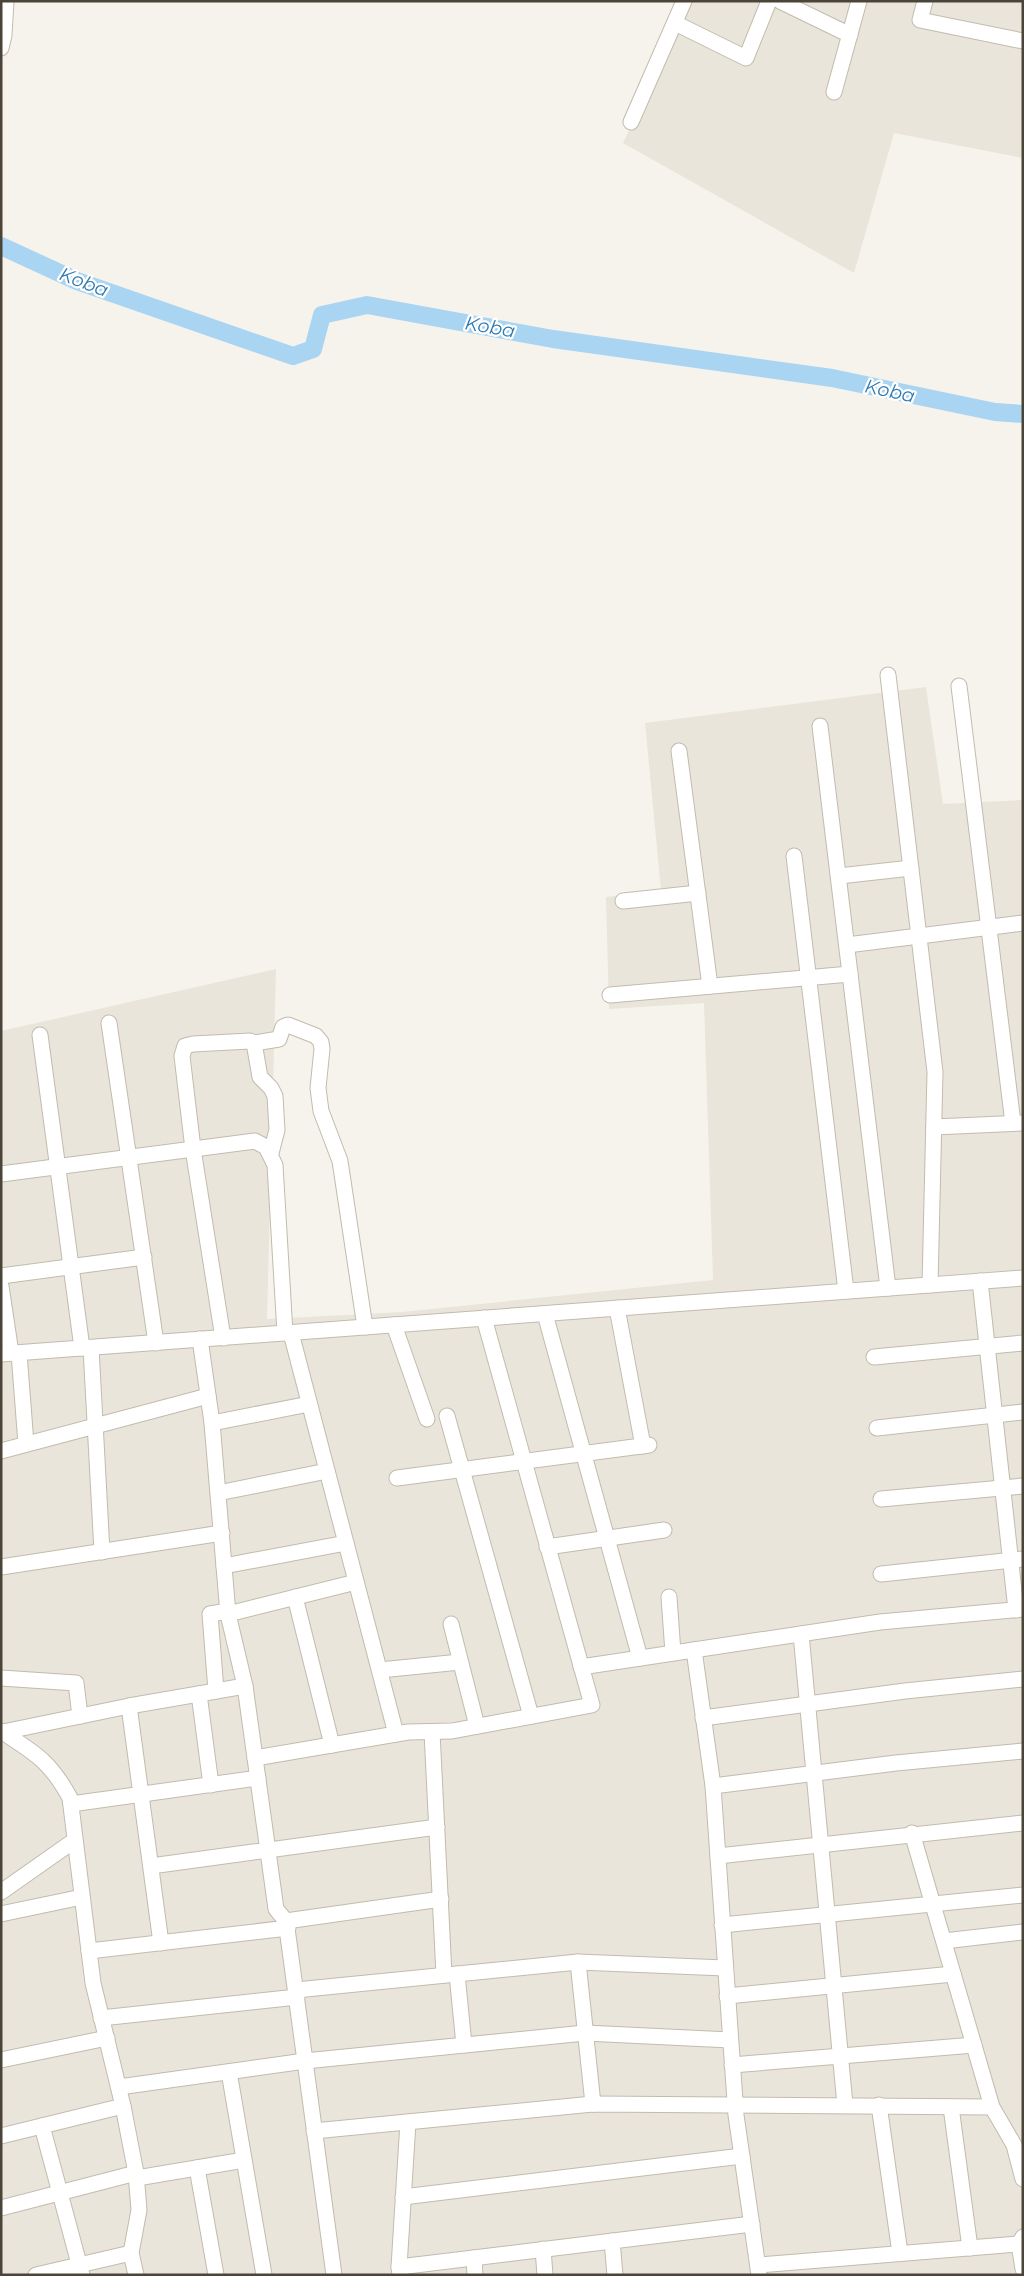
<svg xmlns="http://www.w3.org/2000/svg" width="1024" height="2276" font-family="Montserrat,sans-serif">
  <rect width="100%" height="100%" fill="#f6f3ec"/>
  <g fill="#eae5da">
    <path d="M690 1H1023V158L894 133 854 273 623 143Z"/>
    <path d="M926 687 943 804 1023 800V2275H1V1031L276 969 267 1319 402 1312 713 1280 704 1003 609 1009 606 897 661 890 645 723Z"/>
  </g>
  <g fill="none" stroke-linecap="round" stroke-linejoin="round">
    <path stroke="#a9d4f2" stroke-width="18" d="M1 246 77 281 293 356 313 349 322 315 367 305 553 339 832 378 995 412 1023 414"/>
    <defs>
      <g id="minor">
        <path d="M780 1 850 35"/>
        <path d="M925 1 920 20 1023 41"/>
        <path d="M675 23 746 58 769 1"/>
        <path d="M1 48 4 35 6 1"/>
        <path d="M834 92 859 1"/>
        <path d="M631 122 684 1"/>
        <path d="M888 675 935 1072 930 1285"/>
        <path d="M959 686 1013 1123"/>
        <path d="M820 726 888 1288"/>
        <path d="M679 751 710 986"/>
        <path d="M794 856 846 1291"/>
        <path d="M839 876 911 868"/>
        <path d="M623 901 698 893"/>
        <path d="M847 945 1023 923"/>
        <path d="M610 995 850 974"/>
        <path d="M109 1023 156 1343"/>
        <path d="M40 1035 82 1348"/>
        <path d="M254 1043 279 1039 283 1027 288 1025 316 1036 321 1042 322 1049 318 1088 321 1111 340 1161 365 1327"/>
        <path d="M934 1127 1021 1123"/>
        <path d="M1 1174 255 1141 266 1147 275 1165 285 1333"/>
        <path d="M1 1276 144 1257"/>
        <path d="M980 1281 1016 1610"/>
        <path d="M1 1286 11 1353"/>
        <path d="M617 1308 643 1446"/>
        <path d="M545 1314 640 1658"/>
        <path d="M394 1325 427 1419"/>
        <path d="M291 1333 396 1734"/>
        <path d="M223 1338 193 1149 182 1056 185 1046 193 1044 250 1041 254 1043 260 1077 271 1088 275 1096 277 1130 271 1153"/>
        <path d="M200 1339 212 1423 228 1614 245 1686 276 1909 286 1921 334 2275"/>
        <path d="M91 1348 102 1552"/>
        <path d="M19 1353 26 1444"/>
        <path d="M1 1354 1023 1278"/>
        <path d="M874 1357 1023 1343"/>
        <path d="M447 1416 531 1716"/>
        <path d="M212 1423 309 1404"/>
        <path d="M877 1428 1023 1412"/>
        <path d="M1 1451 208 1396"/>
        <path d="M397 1478 649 1445"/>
        <path d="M218 1493 327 1471"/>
        <path d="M881 1499 1023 1486"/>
        <path d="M547 1547 664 1530"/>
        <path d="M224 1566 346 1543"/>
        <path d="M1 1567 222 1533"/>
        <path d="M881 1574 1023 1559"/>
        <path d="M295 1597 332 1745"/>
        <path d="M669 1597 673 1653"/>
        <path d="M228 1614 356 1582"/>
        <path d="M451 1624 477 1726"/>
        <path d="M801 1634 845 2105"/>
        <path d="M694 1650 713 1786 736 2115 759 2275"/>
        <path d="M581 1667 880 1622 1023 1609"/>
        <path d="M380 1670 460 1662"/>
        <path d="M1 1678 76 1683 80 1716"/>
        <path d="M216 1691 210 1614 228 1611"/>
        <path d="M199 1694 211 1785"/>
        <path d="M129 1706 161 1943"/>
        <path d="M703 1718 905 1691 1023 1679"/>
        <path d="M1 1731C35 1753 50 1761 70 1798L93 1983 123 2106 136 2173 139 2210 131 2253 136 2275"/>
        <path d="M3 1732 129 1706 245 1686"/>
        <path d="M432 1732 444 1975"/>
        <path d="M255 1758 408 1732 452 1731 592 1705 484 1318"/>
        <path d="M713 1786 896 1763 1023 1751"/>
        <path d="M71 1804 258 1778"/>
        <path d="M912 1833 992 2107 1014 2145 1023 2179"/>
        <path d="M718 1856 1023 1823"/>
        <path d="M151 1866 437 1827"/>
        <path d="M1 1892 75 1840"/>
        <path d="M1 1914 82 1897"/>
        <path d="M286 1921 441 1899"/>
        <path d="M722 1925 1023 1895"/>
        <path d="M944 1941 1023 1932"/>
        <path d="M89 1951 288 1928"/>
        <path d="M578 1962 593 2104"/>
        <path d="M457 1974 464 2045"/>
        <path d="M296 1990 578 1962 725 1968"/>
        <path d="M727 1996 953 1974"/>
        <path d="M101 2018 297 1997"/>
        <path d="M1 2060 107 2038"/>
        <path d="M732 2065 974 2045"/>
        <path d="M229 2072 264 2275"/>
        <path d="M119 2087 305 2061 585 2033 730 2040"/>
        <path d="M879 2105 900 2253"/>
        <path d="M951 2107 970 2248"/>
        <path d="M42 2126 82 2275"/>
        <path d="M314 2131 593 2104 992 2107"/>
        <path d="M1 2136 123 2106"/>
        <path d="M197 2168 216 2275"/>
        <path d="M137 2178 244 2160"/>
        <path d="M403 2197 742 2156"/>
        <path d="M1 2208 136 2173"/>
        <path d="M1023 2237 1019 2244 1023 2269"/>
        <path d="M612 2241 615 2275"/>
        <path d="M543 2249 545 2275"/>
        <path d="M474 2258 475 2275"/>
        <path d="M759 2265 1019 2244"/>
        <path d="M399 2267 752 2224"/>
        <path d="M36 2275 131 2253"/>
        <path d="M400 2275 399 2267 408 2122"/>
      </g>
    </defs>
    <use href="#minor" stroke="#c2bbae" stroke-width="17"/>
    <use href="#minor" stroke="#fff" stroke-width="15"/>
  </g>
  <g text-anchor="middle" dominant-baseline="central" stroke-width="4.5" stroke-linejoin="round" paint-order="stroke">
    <g font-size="19" font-style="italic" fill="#2e7ab2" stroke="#fff">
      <text transform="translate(84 282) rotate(21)">Koba</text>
      <text transform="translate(490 327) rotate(10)">Koba</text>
      <text transform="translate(890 391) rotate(12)">Koba</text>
    </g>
  </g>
  <rect width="1024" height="2276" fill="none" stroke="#4b4439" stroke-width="5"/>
</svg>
